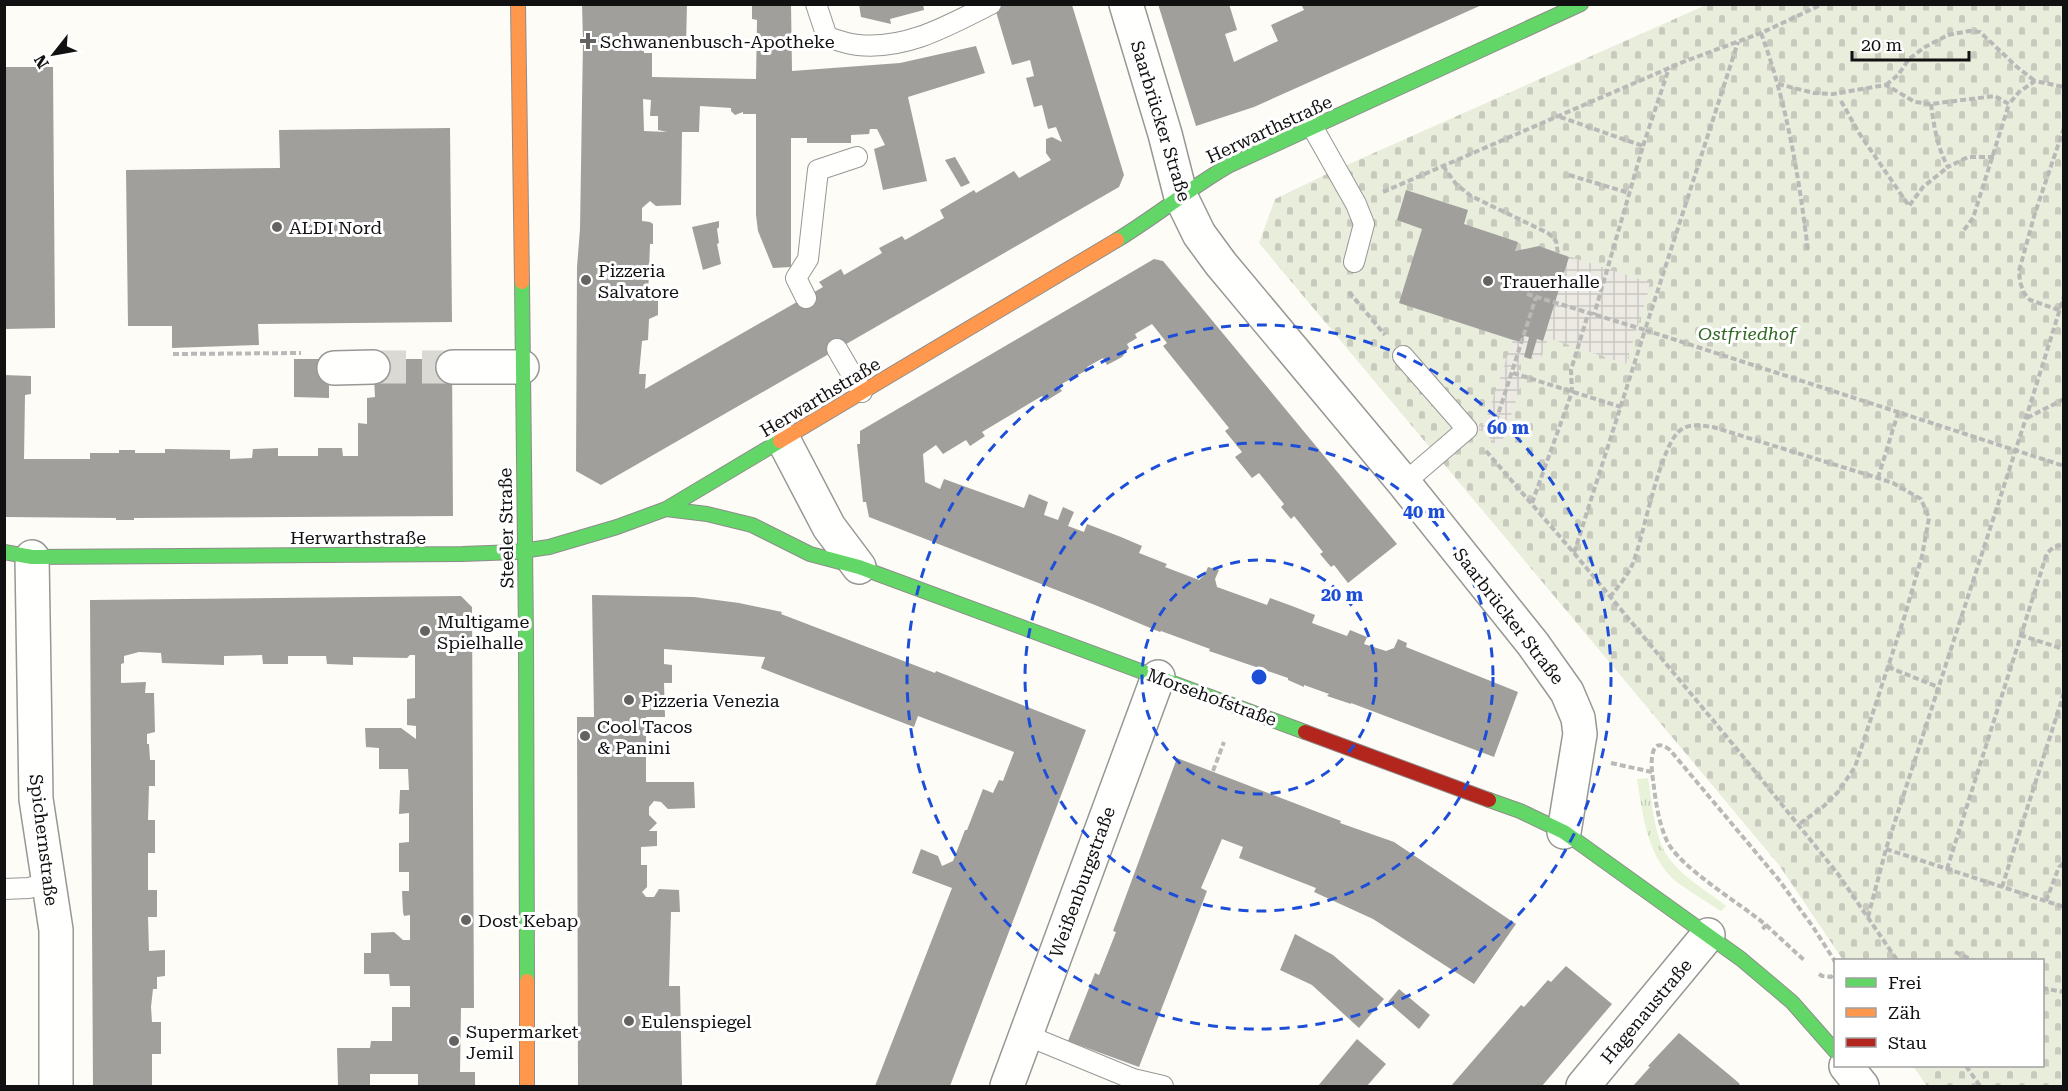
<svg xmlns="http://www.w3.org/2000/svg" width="2068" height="1091" font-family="'Roboto Serif',serif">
  <defs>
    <pattern id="grass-tufts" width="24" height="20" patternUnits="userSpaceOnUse" patternTransform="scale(1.5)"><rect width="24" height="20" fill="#e7f2d8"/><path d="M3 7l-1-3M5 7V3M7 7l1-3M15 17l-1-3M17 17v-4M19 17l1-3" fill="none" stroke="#c5ceb8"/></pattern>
    <pattern id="cemetery-stones" width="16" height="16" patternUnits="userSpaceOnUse" patternTransform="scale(1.5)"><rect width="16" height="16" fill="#e9eddc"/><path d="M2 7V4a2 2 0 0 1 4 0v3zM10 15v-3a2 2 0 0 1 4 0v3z" fill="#c7cabc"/></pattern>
    <pattern id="plaza-grid" width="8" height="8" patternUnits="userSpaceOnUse" patternTransform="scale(1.5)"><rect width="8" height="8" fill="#edeae3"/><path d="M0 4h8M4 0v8" fill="none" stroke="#cac8c2"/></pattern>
  </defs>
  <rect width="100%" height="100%" fill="#fdfcf7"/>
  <path fill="url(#grass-tufts)" d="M1648 778C1652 801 1654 834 1666 854 1680 876 1706 890 1726 906L1721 911C1707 902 1692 893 1678 883 1647 859 1643 815 1637 779Z"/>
  <path fill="url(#cemetery-stones)" d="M1706 5H2063V1086H1927L1913 1066H2042V960H1843L1779 865 1259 243 1275 199 1331 172Z"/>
  <path fill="url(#plaza-grid)" d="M1538 246 1651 283 1626 364 1548 338 1540 361 1532 357 1531 359 1524 357 1518 369 1525 373 1500 448 1478 427 1485 421 1513 340Z"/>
  <g fill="#a19f9c" fill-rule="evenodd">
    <path d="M582 4H687L686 47H644V53H652V77L756 79 757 20 752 19V4H791L792 71 900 63 976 46 985 73 908 97 927 181 883 190 874 149 885 145 877 129H870L869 134 851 135V143H807V138H791V267L773 268 758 231 756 215V114H743V112L735 115 731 111V108L700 106 699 132H682L681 205 656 206 650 201 642 208V221L650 222 653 224V244H650L648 297H658V315L649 319 648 340 642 341 639 374H646L645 389 823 287 819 282 841 269 844 275 882 253 879 248 902 236 905 240 944 218 940 210 974 190 976 193 1014 171 1019 178 1051 160 1046 153V139L1052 137 1062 142 1056 127 1048 129 1042 105 1034 107 1026 78 1034 76 1030 60 1012 65 994 5H1072L1124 175 1119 187 601 485 576 471 577 267 580 229 583 41ZM643 99 651 100 650 116H658V130L667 132 644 131Z"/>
    <path d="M859 4H923L924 10 890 19 891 24 861 17Z"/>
    <path d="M1158 4H1229L1237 30 1225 34 1234 62 1278 41 1271 25 1304 10 1301 4H1484L1254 107 1196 126Z"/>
    <path d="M4 67H53L55 328 4 329Z"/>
    <path d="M450 128 452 322 258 324 259 345 172 348V326H128L126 170 280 168 279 130Z"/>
    <path d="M955 157 970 183 961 187 945 160Z"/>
    <path d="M1406 190 1468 210 1464 224 1518 242 1515 251 1539 246 1569 257 1543 341 1537 339 1531 359 1524 357 1529 337 1524 336 1522 342 1513 340 1399 303 1422 229 1397 220Z"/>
    <path d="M719 221V227L717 229 719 243 717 244 721 264 703 270 692 227Z"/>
    <path d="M1154 259 1163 261 1397 544 1348 583 1334 565 1331 567 1320 554 1323 552 1294 516 1291 519 1281 507 1284 504 1259 473 1252 478 1235 457 1242 452 1225 431 1229 428 1163 346 1167 343 1152 324 1135 334 1137 338 1127 344 1129 348 1122 357 1107 365 1103 358 1087 367 1089 369 1058 386 1062 391 1046 401 1042 396 982 432 985 436 970 446 966 440 943 454 936 445 923 454 925 482 940 489 944 479 1024 508 1029 494 1048 502 1044 515 1058 520 1063 507 1074 512 1068 526 1084 532 1087 524 1121 537 1142 546 1139 553 1167 564 1165 567 1199 580 1205 574 1208 567 1219 570 1215 579 1217 587 1267 605 1270 598 1292 606 1315 615 1312 623 1347 636 1350 630 1367 637 1364 644 1386 651 1394 648 1398 639 1407 643 1406 647 1518 692 1494 757 1351 703V704L1327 696 1329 694 1304 685V687L1288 680V678L1209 651 1210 649 1161 631 1160 632 1095 605 869 517 866 502H863L857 444H860V431Z"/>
    <path d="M294 359H329V398L294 397Z"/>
    <path d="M373 359H452L453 516 134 518V520H116V518L4 517V375L31 376V394L25 395 24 459H90V453H119V450H135V453H165V449L230 450V459L252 458 253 449 278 448V456H318V448H342L343 456H358V423L367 424V398L375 397Z"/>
    <path d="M592 595 694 597 739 603 782 612 781 614 935 673 936 671 1086 730 950 1086H875L952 888 912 873 921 849 938 856 942 866 953 861 965 830H967L983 789 993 793 999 780 1003 781 1014 752 918 716 914 727 761 668 765 657 664 649V664L672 665V683H664L665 717H646V782H694L695 808 668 809 661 802 654 801 649 807V815L657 823 649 831H657V846L641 847V865H647V887L642 892 646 897H654L659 889 679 890 680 912H671L669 986H680L682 1086H578L577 717H594Z"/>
    <path d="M461 596 472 607 474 1008H461L460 1072H475V1086H418V1074H370V1086H338L337 1048H370L371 1041H392V1007H410V986H390L389 974H364V953H371V933L394 932 403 940H410V915L404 916 403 912 402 891H409V872H399V843L409 842V813L399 814 400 790H409L408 769H379V748L366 747 365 728H401L416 739V726L407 725V699L415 698V655H410L407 658 353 657V665L327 664 326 656H288V664H263L262 655 224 656V665L162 663 161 653 139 652 124 656V663L121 664V683L146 682 145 693H154L155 732 147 734V744H149L150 760H155V786H149L148 820H155V853H148V890H157V917H148L149 951 165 950V976L157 977V989H153L151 1007 152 1022H161V1054H152V1086H93L90 600Z"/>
    <path d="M1177 758 1341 821 1340 823 1394 842 1516 924 1474 984 1373 919 1314 892 1316 888 1239 858 1243 847 1222 839 1201 888 1207 891 1139 1067 1068 1041 1095 973 1099 975 1116 932 1113 931Z"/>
    <path d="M1295 934 1333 955 1384 999 1359 1028 1312 985 1280 970Z"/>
    <path d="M1566 966 1612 1004 1542 1086H1451L1521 1005 1524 1007 1548 980 1551 982Z"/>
    <path d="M1399 989 1430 1015 1419 1029 1388 1002Z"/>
    <path d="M1679 1033 1733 1078 1740 1084 1738 1086H1633L1650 1067 1648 1066Z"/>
    <path d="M1357 1039 1386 1064 1367 1086H1318Z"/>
  </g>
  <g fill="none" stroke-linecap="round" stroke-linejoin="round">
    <path stroke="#dad9d4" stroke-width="33" stroke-dasharray="33 16" stroke-linecap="butt" d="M373 367H453"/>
    <defs>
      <g id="lane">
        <path d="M816 4 827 37C837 40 848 44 858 45 907 50 949 25 991 4"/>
        <path d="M1313 128 1356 204 1364 224 1354 262"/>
        <path d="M806 298 796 278 808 259 818 170 857 157"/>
        <path d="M837 349 862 392"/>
        <path d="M1403 356 1467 429 1404 483"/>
        <path d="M4 889 29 888 49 882"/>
        <path d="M1026 1035 1133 1079 1163 1086"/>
      </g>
      <g id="street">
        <path d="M1126 4 1165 134 1181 197 1199 234 1221 264 1404 483 1533 644 1567 692 1578 718 1580 734 1564 832"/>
        <path d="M453 367H522"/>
        <path d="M334 368 373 367"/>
        <path d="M784 441 829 527 859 567"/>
        <path d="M32 557 36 799 56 930V1086"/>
        <path d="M1846 1066 1862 1086"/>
        <path d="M1007 1086 1158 677"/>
        <path d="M1583 1086 1708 935"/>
      </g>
      <g id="fast">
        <path d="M1117 240C1155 217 1190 188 1228 166L1581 4"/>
        <path d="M522 282 526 635 527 981"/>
        <path d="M666 509 707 514 752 525 810 554 859 567 1305 732"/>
        <path d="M4 552 32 557 462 554 515 552 549 547 617 527 666 509 780 441"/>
        <path d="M1489 800 1520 811 1564 832 1741 959 1792 1002 1836 1052"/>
      </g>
      <g id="slow">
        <path d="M518 4 522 282"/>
        <path d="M780 441 1117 240"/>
        <path d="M527 981V1086"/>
      </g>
      <path id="jam" d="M1305 732 1489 800"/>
    </defs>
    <use href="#lane" stroke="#979795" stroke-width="22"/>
    <use href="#street" stroke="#979795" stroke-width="36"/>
    <use href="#fast" stroke="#8e8d8b" stroke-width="16"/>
    <use href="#slow" stroke="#8e8d8b" stroke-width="16"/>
    <use href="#jam" stroke="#8e8d8b" stroke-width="16"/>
    <g stroke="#b9b9b8" stroke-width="4" stroke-dasharray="6 3" stroke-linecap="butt">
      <path d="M1761 33C1787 103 1799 177 1808 251"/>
      <path d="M1778 84 1814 93 1833 94 1886 85 1915 102 1931 104 1995 96 2009 104 2019 92 2035 81 2064 87"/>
      <path d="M1886 85 1898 75 1909 59 1925 47 1948 35 1969 31 1980 32 2017 67 2035 81"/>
      <path d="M1841 101 1859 133 1909 206 1923 187 1948 167"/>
      <path d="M1931 104C1934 126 1937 147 1948 167L1968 157H1994"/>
      <path d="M1560 117 1643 146 1594 315"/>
      <path d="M1643 146 1669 68"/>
      <path d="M1443 166 1456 184 1471 196 1548 233 1556 241 1558 254"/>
      <path d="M1569 175 1629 193"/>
      <path d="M1383 192 1683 62 1761 33 1823 4"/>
      <path d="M1964 230 1973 218 2009 104"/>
      <path d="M1349 292 1385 335"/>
      <path d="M1527 294 1645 330 1738 42"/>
      <path d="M2059 310 2030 300 2024 293 2020 282 2019 271 2035 213 2064 128"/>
      <path d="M173 354 301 353"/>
      <path d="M1513 373 1621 407"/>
      <path d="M2027 418 2064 399"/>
      <path d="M1496 421 1536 297"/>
      <path d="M1486 451 1574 553 1645 330 2064 466"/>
      <path d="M1878 478 1898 413"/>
      <path d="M1532 503 1572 392 1571 370 1588 314"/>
      <path d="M1574 553 1741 754 1838 874 1897 960"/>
      <path d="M1610 597C1618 587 1628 575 1633 563 1644 536 1660 442 1682 429 1691 423 1703 426 1713 427L1878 478 1893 483 1921 499 1929 518 1922 556 1905 615 1855 767 1838 792 1824 806 1798 825"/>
      <path d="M2020 635 2060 648 2064 651"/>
      <path d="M1888 667 1938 687"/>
      <path d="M1611 763 1652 772C1655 795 1657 819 1667 841 1679 867 1741 904 1766 925L1762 930"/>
      <path d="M1213 771 1224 742"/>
      <path d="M1652 772C1651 759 1651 735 1670 750L1779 880 1813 927 1836 963"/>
      <path d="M1886 849 2064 907"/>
      <path d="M1947 869 2047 553 2054 547 2064 544"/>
      <path d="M2002 887 2064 693"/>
      <path d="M2046 901 2059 867 2064 863"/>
      <path d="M1868 917 1886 849 2026 418 2064 296"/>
      <path d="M1766 925 1805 961"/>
      <path d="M1955 952 1973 960"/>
      <path d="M1819 974 1822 976 1831 977 1836 971"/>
      <path d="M2042 988 2064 992"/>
      <path d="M1966 1066 1980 1086"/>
    </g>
    <use href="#lane" stroke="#fffffe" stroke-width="20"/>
    <use href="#street" stroke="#fffffe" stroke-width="33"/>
    <use href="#fast" stroke="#63d668" stroke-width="14"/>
    <use href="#slow" stroke="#ff974d" stroke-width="14"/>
    <use href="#jam" stroke="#b3261e" stroke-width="14"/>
  </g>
  <g fill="none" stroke="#1d4ed8" stroke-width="3" stroke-dasharray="10 8">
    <circle cx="1259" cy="677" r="117"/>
    <circle cx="1259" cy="677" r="234"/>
    <circle cx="1259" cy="677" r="352"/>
  </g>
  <g fill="#646362" stroke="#fff" stroke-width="2">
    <path d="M585 32h6v6h6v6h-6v6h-6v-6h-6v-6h6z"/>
    <circle cx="277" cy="227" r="6"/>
    <circle cx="586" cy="280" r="6"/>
    <circle cx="1488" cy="281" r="6"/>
    <circle cx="425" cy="631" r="6"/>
    <circle cx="629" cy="700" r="6"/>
    <circle cx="585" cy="736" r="6"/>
    <circle cx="466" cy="920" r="6"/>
    <circle cx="629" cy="1021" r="6"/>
    <circle cx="454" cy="1041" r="6"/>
  </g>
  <g text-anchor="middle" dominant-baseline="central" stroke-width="6" stroke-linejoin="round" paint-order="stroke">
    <g font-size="18" fill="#111" stroke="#fff" text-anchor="start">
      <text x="600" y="41">Schwanenbusch-Apotheke</text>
      <text x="289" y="227">ALDI Nord</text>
      <text x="598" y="270">Pizzeria<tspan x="598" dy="21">Salvatore</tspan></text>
      <text x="1500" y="281">Trauerhalle</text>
      <text x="437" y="621">Multigame<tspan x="437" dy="21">Spielhalle</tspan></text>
      <text x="641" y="700">Pizzeria Venezia</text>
      <text x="597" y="726">Cool Tacos<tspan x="597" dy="21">&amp; Panini</tspan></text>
      <text x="478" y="920">Dost Kebap</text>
      <text x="641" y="1021">Eulenspiegel</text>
      <text x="466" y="1031">Supermarket<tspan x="466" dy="21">Jemil</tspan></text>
    </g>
    <g font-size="18" fill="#111" stroke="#fff">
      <text transform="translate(1161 121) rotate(73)">Saarbrücker Straße</text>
      <text transform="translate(1269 129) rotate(-25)">Herwarthstraße</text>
      <text transform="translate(820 397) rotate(-31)">Herwarthstraße</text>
      <text transform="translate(506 528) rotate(-91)">Steeler Straße</text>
      <text x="358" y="537">Herwarthstraße</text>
      <text transform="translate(1509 616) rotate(52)">Saarbrücker Straße</text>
      <text transform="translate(1212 697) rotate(20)">Morsehofstraße</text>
      <text transform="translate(44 840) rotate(83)">Spichernstraße</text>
      <text transform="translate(1082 882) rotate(-70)">Weißenburgstraße</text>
      <text transform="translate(1646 1011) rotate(-50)">Hagenaustraße</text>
    </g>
    <g font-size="18" font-style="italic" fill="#326723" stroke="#fff">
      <text x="1747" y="333">Ostfriedhof</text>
    </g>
  </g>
  <circle cx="1259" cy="677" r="9" fill="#1d4ed8" stroke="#fff" stroke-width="3"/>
  <g font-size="18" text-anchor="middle" font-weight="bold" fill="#1d4ed8" stroke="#fff" stroke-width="6" stroke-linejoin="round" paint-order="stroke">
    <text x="1508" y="434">60 m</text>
    <text x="1424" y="518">40 m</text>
    <text x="1342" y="601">20 m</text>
  </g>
  <rect width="2068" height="1091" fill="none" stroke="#111111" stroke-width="12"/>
  <rect x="1834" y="959" width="210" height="108" fill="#ffffff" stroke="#a0a0a0" stroke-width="1.5"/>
  <rect x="1846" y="978" width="30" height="9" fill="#63d668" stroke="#a0a0a0" stroke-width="1.5"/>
  <text x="1888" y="989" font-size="18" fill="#111111">Frei</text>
  <rect x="1846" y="1008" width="30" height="9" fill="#ff974d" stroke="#a0a0a0" stroke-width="1.5"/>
  <text x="1888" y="1019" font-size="18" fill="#111111">Zäh</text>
  <rect x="1846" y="1038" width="30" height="9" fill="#b3261e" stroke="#a0a0a0" stroke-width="1.5"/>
  <text x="1888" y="1049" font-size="18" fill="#111111">Stau</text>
  <g transform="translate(54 54) rotate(239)" stroke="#ffffff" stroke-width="4.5" paint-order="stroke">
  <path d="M0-4.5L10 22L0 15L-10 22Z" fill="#111111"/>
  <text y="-9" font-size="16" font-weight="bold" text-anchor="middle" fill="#111111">N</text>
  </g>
  <path d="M1852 51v9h117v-9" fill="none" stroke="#111111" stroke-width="3"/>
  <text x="1861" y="51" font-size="18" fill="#111111" stroke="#ffffff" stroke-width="4.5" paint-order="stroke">20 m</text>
</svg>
